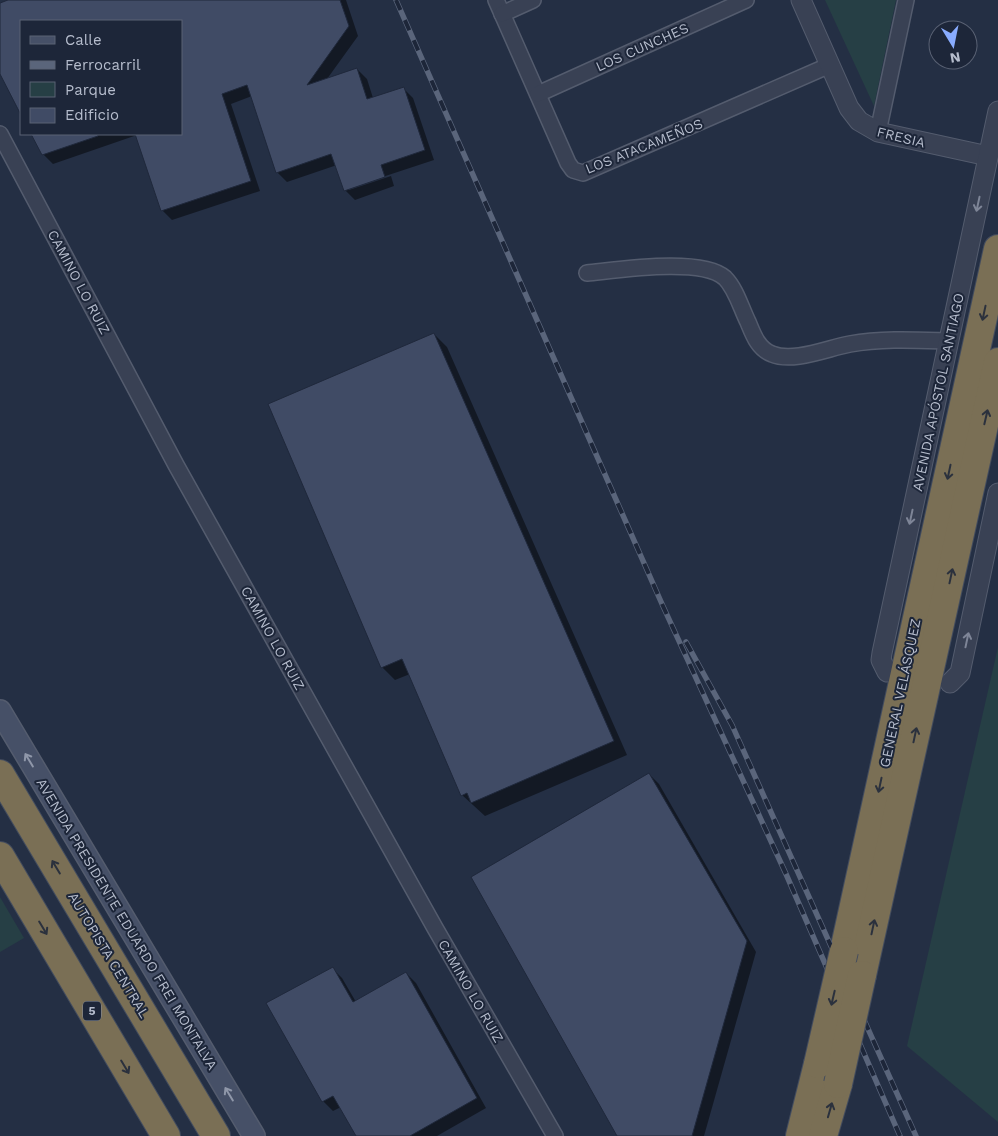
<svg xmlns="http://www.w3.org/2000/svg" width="998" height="1136" font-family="'Work Sans',sans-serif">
  <rect width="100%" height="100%" fill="#242f44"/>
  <g fill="#263f45">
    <path d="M825 0H896L874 106Z"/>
    <path d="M998 647V1122L907 1046Z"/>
    <path d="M0 897 24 938 0 952Z"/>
  </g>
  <g fill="#0007">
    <path d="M12 0H346L358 36 327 79 357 69 367 79 373 98 403 88 413 98 434 160 349 188V190L391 176 394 186 355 200 345 190 337 165 287 182 277 172 252 96 231 104 260 191 172 220 162 210 137 135 53 164 43 154 33 134H181V21H21V112L0 72V4Z"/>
    <path d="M434 334 447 347 627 755 485 816 462 795 410 674 395 680 382 667Z"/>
    <path d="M649 774 659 784 756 952 704 1136H618Z"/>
    <path d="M332 968 342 978 356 1002 406 973 416 983 486 1108 437 1136H357L341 1107 333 1111 323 1101Z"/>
  </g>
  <g fill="#404b65" stroke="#1f283b">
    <path d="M8 0H340L349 26 307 85 357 68 367 99 404 87 425 150 381 165 385 177 344 191 331 154 276 173 247 85 222 94 251 181 161 211 135 134H181V21H21V115L0 74V3Z"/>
    <path d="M31 134H97L98 136 42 155Z"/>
    <path d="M434 333 614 741 471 803 467 793 461 796 402 659 381 668 268 404Z"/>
    <path d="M649 773 747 941 692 1136H617L471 877Z"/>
    <path d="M333 967 353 1002 406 972 477 1098 410 1136H356L333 1096 322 1102 266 1003Z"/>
  </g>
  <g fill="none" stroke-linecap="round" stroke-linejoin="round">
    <defs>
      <g id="minor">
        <path d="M496 0 568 163 573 170 583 173 830 65"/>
        <path d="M502 14 533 0"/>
        <path d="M538 94 746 0"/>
        <path d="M878 132 906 0"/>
        <path d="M0 134 176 465 435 928 555 1136"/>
        <path d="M587 273C618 270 702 257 725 278 736 289 741 308 748 322 753 334 758 349 772 354 793 363 828 348 850 344 882 338 917 340 949 341"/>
      </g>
      <g id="tertiary">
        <path d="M801 0 849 108 859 121 878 132 988 156"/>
        <path d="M887 672 881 660 882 653 998 111"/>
        <path d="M950 683 960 673 998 493"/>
      </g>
      <path id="secondary" d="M0 711 254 1136"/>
      <g id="motorway">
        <path d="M0 774 216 1136"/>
        <path d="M0 856 166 1136"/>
        <path d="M844 951 998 249"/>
        <path d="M862 975 998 362"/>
        <path d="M800 1136 818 1064"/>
        <path d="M823 1136 838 1084"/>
      </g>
    </defs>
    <use href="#minor" stroke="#545c6e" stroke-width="18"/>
    <use href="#tertiary" stroke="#545c6e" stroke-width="21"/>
    <use href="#secondary" stroke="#545c6e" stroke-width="24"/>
    <use href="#motorway" stroke="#434c5e" stroke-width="30"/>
    <use href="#minor" stroke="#394154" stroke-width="15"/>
    <use href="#tertiary" stroke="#394154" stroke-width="19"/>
    <use href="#secondary" stroke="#465067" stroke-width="21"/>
    <use href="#motorway" stroke="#7a6f55" stroke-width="28"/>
    <defs>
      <g id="rail">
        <path d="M396 0 662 604 786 874 900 1136"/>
        <path d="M686 642 732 725 916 1136"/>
      </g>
    </defs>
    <use href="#rail" stroke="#5a657b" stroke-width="5.5"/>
    <use href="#rail" stroke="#1d2639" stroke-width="4" stroke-dasharray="11" stroke-linecap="butt"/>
    <defs>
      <g id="motorway-bridge">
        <path d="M818 1064 844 951"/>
        <path d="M838 1084 862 975"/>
      </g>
    </defs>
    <use href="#motorway-bridge" stroke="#434c5e" stroke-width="30" stroke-linecap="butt"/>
    <use href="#motorway-bridge" stroke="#7a6f55" stroke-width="28"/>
  </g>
  <defs><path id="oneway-shaft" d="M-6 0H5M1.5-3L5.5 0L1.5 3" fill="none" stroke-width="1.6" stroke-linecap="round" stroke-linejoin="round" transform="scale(1.25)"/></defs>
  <g stroke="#7e8597">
    <use href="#oneway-shaft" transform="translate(978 204) rotate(102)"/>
    <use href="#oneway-shaft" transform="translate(911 517) rotate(102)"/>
    <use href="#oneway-shaft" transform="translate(967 640) rotate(-78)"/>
  </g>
  <g stroke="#2b313d">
    <use href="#oneway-shaft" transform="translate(984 313) rotate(102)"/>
    <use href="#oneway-shaft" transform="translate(986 417) rotate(-77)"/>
    <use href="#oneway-shaft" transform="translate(949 472) rotate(102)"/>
    <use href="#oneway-shaft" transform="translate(951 576) rotate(-78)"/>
    <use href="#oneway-shaft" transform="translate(915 735) rotate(-78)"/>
    <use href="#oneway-shaft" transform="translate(880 785) rotate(102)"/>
    <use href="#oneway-shaft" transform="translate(56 867) rotate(-121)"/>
    <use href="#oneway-shaft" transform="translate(873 927) rotate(-78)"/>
    <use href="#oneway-shaft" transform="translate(43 928) rotate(59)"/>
    <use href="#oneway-shaft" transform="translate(833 998) rotate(103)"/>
    <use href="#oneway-shaft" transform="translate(125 1067) rotate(59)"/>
    <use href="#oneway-shaft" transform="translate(830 1110) rotate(-74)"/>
  </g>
  <g stroke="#8f97a9">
    <use href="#oneway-shaft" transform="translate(29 760) rotate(-121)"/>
    <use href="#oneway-shaft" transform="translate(229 1094) rotate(-121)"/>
  </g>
  <g text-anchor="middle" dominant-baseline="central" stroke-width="4" stroke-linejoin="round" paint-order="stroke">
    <rect fill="#1d2639" stroke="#8890a1" stroke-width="1" x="83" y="1001.5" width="18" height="19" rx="4"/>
    <g font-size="12" font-weight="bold" fill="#b6bdcd">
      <text x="92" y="1011">5</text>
    </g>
    <g font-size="14" fill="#b6bdcd" stroke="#1d2639">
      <text transform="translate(642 47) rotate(-24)">LOS CUNCHES</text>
      <text transform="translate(901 137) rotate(14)">FRESIA</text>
      <text transform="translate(644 146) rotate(-22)">LOS ATACAMEÑOS</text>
      <text transform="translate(79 282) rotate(62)">CAMINO LO RUIZ</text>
      <text transform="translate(938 392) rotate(-78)">AVENIDA APÓSTOL SANTIAGO</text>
      <text transform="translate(273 638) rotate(61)">CAMINO LO RUIZ</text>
      <text transform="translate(900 693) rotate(-78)">GENERAL VELÁSQUEZ</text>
      <text transform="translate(127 924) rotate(59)">AVENIDA PRESIDENTE EDUARDO FREI MONTALVA</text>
      <text transform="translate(109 955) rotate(59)">AUTOPISTA CENTRAL</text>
      <text transform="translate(471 991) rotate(60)">CAMINO LO RUIZ</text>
    </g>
  </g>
  <rect x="20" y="20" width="162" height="115" fill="#1d2639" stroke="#5a6274"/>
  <rect x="30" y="36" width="25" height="8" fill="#465067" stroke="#5a6274"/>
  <text x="65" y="45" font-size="15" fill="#b6bdcd">Calle</text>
  <rect x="30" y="61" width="25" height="8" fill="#5a657b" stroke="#5a6274"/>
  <text x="65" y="70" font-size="15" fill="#b6bdcd">Ferrocarril</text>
  <rect x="30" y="82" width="25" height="15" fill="#263f45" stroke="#5a6274"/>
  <text x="65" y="95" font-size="15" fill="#b6bdcd">Parque</text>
  <rect x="30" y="108" width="25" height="15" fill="#404b65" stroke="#5a6274"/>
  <text x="65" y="120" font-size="15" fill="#b6bdcd">Edificio</text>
  <g transform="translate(953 45) rotate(170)"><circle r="24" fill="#1d2639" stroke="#5a6274"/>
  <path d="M0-4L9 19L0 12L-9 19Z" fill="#89acff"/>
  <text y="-8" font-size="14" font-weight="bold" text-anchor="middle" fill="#b6bdcd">N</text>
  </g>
</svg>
